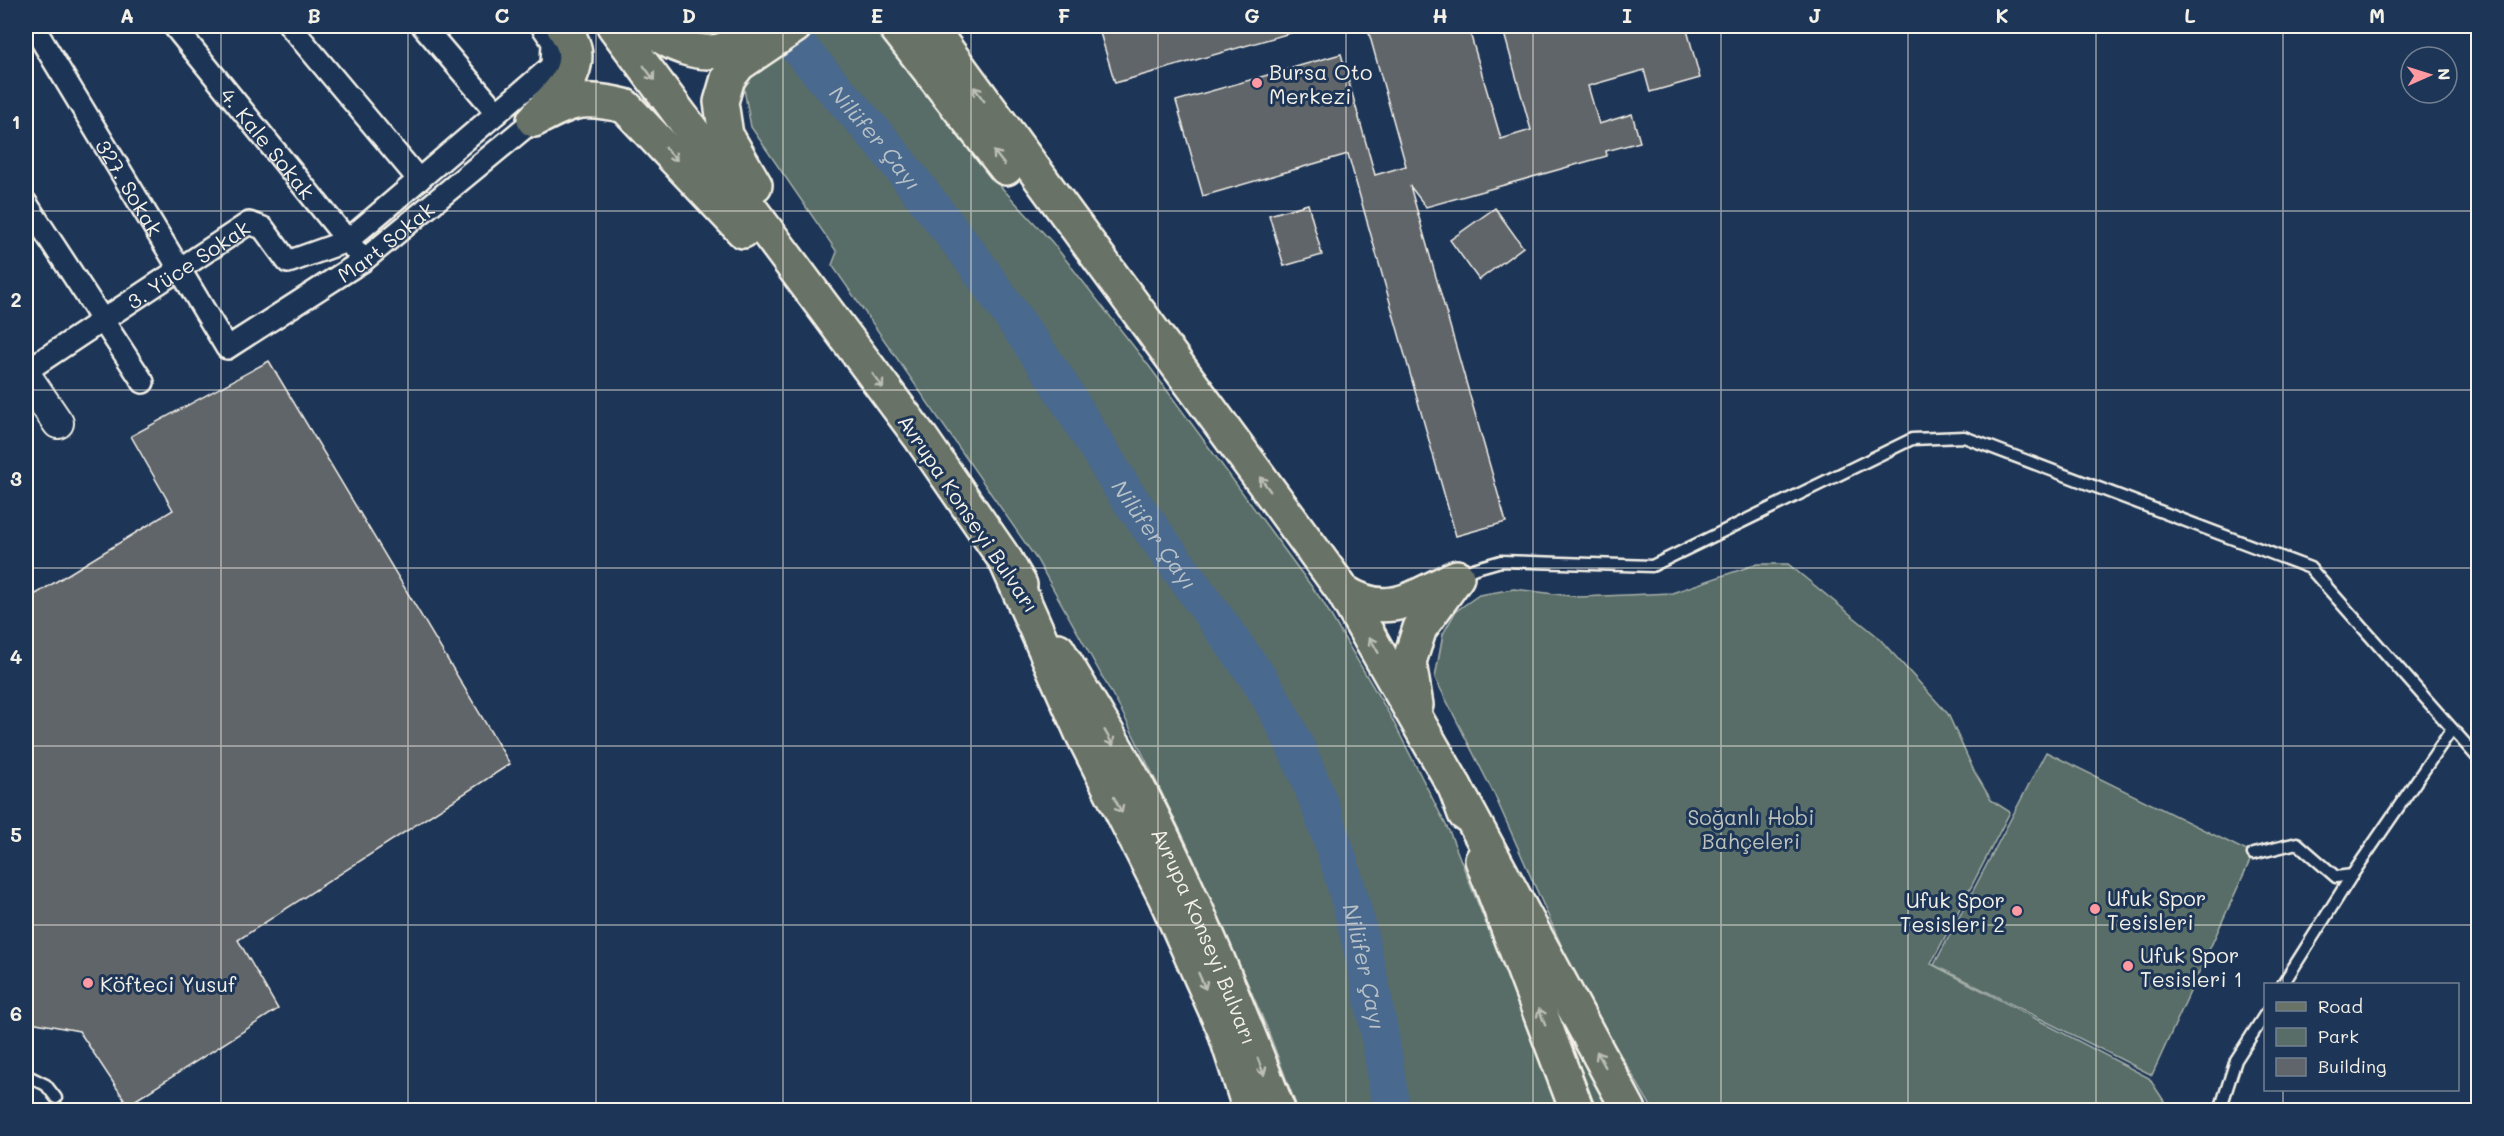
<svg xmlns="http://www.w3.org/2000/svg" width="2504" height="1136" font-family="Mali,sans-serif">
  <rect width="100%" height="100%" fill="#1d3557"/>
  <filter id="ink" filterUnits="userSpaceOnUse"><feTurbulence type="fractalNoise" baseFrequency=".0167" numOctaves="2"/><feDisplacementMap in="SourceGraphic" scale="12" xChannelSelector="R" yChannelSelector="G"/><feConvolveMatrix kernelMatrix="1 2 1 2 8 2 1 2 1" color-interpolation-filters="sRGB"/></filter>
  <g filter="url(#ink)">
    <g fill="#596d68" stroke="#a6afa8" stroke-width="1.5">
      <path d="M685 26H738C718 39 705 39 685 26Z"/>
      <path d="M807 26H880L899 49 977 161 1052 242 1149 366 1323 602 1391 717 1450 833 1484 919 1546 1062 1564 1110H1298L1267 1028 1187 844 1122 712 1037 560 832 265 837 252 751 127 744 89 753 68Z"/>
      <path d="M1757 564H1788L1877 636 1948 714 1974 771 1991 800 2010 812 1931 964 2149 1078 2170 1110H1653L1578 983 1495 796 1435 678 1443 634 1456 611 1479 595 1514 589 1579 597 1672 593Z"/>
      <path d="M2046 752 2253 854 2152 1075 1934 965Z"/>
      <path d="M1562 1027 1572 1030 1613 1110H1595Z"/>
    </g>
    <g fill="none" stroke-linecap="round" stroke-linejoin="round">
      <path stroke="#49698e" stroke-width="38" id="s1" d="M780 26 886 147 974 261 1054 376 1124 491 1259 679C1334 798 1373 971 1391 1110"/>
    </g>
    <g fill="#60656b" stroke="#f4f1e8" stroke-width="1.5">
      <path d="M1098 26H1300L1301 30 1115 83Z"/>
      <path d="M1367 26H1468L1501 139 1531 130 1502 26H1686L1700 78 1650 92 1644 70 1588 86 1599 124 1632 114 1640 142 1606 151 1607 156 1426 207 1410 186 1506 522 1456 536 1348 154 1203 196 1176 101 1341 54 1375 175 1406 166Z"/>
      <path d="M1308 204 1322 255 1284 266 1269 215Z"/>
      <path d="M1495 208 1523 247 1479 280 1450 240Z"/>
      <path d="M269 361 510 764 238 940 278 1009 128 1105 79 1031 31 1022 26 1013V600L173 510 131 436Z"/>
    </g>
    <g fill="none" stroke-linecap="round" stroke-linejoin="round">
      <defs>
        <g id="service">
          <path d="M1459 576 1473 569 1501 561 1652 566 1912 439 1964 437 2310 568 2478 758"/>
          <path d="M2253 854 2297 843 2336 877 2352 875 2452 729"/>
          <path d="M2283 984 2352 875"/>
          <path d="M26 1075 46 1085 56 1098"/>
          <path d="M2220 1110 2236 1060 2266 1013"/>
        </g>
        <g id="minor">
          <path id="s2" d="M33 26 227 348 364 260 534 120"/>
          <path id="s3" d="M174 26 356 251"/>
          <path d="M290 26 419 180"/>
          <path d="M423 26 497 113"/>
          <path d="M26 203 143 382"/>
          <path id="s4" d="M26 371 249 223 263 228 288 262 347 241 552 66 553 42 542 26"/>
        </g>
        <path id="secondary" d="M26 376 58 423"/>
        <g id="primary">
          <path d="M614 26 921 438 1006 561 1020 585"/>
          <path d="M650 26C667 45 703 59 728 48 739 43 749 33 759 26"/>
          <path d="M895 26 1006 168"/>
          <path d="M929 26 1343 591 1455 787 1465 814"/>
          <path d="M539 114C556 96 580 76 574 48 572 40 567 32 563 26"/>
          <path d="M534 120C572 100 581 96 625 106L743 231"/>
          <path d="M755 185 726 135 721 102 728 78 739 64 795 26"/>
          <path d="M1343 591C1386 619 1411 599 1452 579"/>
          <path id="s5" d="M1058 650C1084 695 1112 739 1136 784 1191 889 1235 1000 1278 1110"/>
          <path d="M1416 705 1409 662 1420 628 1457 577"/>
          <path d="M1482 860 1577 1110"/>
        </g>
        <g id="trunk">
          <path d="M1006 561 1082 733 1165 897 1224 1029 1250 1110"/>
          <path d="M1455 787 1629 1110"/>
        </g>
      </defs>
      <use href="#service" stroke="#f4f1e8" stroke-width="15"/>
      <use href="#minor" stroke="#f4f1e8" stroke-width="26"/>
      <use href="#secondary" stroke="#f4f1e8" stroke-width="34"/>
      <use href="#primary" stroke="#f4f1e8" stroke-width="38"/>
      <use href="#trunk" stroke="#f4f1e8" stroke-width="38"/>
      <use href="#service" stroke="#1d3557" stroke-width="10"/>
      <use href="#minor" stroke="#1d3557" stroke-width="21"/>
      <use href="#secondary" stroke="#1d3557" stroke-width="30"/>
      <use href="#primary" stroke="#687266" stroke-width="33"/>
      <use href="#trunk" stroke="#687266" stroke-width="33"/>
    </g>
    <defs><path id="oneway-shaft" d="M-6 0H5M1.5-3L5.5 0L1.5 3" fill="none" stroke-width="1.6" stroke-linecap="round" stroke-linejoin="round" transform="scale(1.5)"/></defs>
    <g stroke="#bcbeb4">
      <use href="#oneway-shaft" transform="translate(649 73) rotate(54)"/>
      <use href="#oneway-shaft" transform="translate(979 94) rotate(-126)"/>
      <use href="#oneway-shaft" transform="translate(671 154) rotate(46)"/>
      <use href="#oneway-shaft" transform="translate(999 158) rotate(-128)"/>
      <use href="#oneway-shaft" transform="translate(878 381) rotate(53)"/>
      <use href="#oneway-shaft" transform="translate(1265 484) rotate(-126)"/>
      <use href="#oneway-shaft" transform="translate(1374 645) rotate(-120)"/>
      <use href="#oneway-shaft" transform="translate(1109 738) rotate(60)"/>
      <use href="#oneway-shaft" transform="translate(1118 805) rotate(63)"/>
      <use href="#oneway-shaft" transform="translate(1202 981) rotate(66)"/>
      <use href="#oneway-shaft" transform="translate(1542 1017) rotate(-111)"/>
      <use href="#oneway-shaft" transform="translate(1601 1059) rotate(-119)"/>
      <use href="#oneway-shaft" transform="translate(1261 1067) rotate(69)"/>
    </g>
  </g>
  <path fill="none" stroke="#f4f1e8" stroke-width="1.5" stroke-opacity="0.55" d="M221 26V1110M408 26V1110M596 26V1110M783 26V1110M971 26V1110M1158 26V1110M1346 26V1110M1533 26V1110M1721 26V1110M1908 26V1110M2096 26V1110M2283 26V984M26 211H2478M26 390H2478M26 568H2478M26 746H2478M26 925H2478M2283 1090V1110"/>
  <g fill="#ff9aa2" stroke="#1d3557" stroke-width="2">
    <circle cx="1257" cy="83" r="6"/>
    <circle cx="2095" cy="909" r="6"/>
    <circle cx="2017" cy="911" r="6"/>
    <circle cx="2128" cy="966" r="6"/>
    <circle cx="88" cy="983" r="6"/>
  </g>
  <g text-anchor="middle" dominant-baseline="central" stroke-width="6" stroke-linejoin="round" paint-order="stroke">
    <g font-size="21" fill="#f4f1e8" stroke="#1d3557" text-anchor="start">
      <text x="1269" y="71">Bursa Oto<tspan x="1269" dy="24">Merkezi</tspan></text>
      <text x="2107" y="897">Ufuk Spor<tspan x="2107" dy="24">Tesisleri</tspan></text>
      <text x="2005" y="899" text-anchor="end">Ufuk Spor<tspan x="2005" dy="24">Tesisleri 2</tspan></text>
      <text x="2140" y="954">Ufuk Spor<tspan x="2140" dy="24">Tesisleri 1</tspan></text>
      <text x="100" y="983">Köfteci Yusuf</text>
    </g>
    <g font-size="21" fill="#f4f1e8" stroke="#1d3557">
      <text stroke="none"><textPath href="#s3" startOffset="150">4. Kale Sokak</textPath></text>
      <text stroke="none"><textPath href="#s2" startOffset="188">327. Sokak</textPath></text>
      <text stroke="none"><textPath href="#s2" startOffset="567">Mart Sokak</textPath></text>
      <text stroke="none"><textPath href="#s4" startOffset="194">3. Yüce Sokak</textPath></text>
      <text transform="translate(969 513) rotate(56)">Avrupa Konseyi Bulvarı</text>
      <text stroke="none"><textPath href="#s5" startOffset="322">Avrupa Konseyi Bulvarı</textPath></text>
    </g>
    <g font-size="21" fill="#bec3bb" stroke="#1d3557">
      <text x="1751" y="816">Soğanlı Hobi<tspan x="1751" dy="24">Bahçeleri</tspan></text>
    </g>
    <g font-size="22" font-style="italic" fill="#b8c1c8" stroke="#1d3557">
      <text stroke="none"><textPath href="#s1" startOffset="147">Nilüfer Çayı</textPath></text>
      <text stroke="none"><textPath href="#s1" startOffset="633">Nilüfer Çayı</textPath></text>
      <text stroke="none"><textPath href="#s1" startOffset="1119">Nilüfer Çayı</textPath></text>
    </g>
  </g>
  <rect width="2504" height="1136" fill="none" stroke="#1d3557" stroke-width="66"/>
  <rect x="2264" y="983" width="195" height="108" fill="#1d3557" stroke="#738091" stroke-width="1.5"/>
  <rect x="2276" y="1002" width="30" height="9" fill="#687266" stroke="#738091" stroke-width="1.5"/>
  <text x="2318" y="1013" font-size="18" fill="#f4f1e8">Road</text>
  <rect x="2276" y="1028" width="30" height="18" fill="#596d68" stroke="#738091" stroke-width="1.5"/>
  <text x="2318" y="1043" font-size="18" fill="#f4f1e8">Park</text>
  <rect x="2276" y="1058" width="30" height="18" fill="#60656b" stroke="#738091" stroke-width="1.5"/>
  <text x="2318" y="1073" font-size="18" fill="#f4f1e8">Building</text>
  <g transform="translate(2429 75) rotate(87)"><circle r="28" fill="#1d3557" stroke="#738091" stroke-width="1.5"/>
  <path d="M0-4.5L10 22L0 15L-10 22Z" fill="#ff9aa2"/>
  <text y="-9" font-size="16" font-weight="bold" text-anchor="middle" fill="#f4f1e8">N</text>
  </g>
  <rect x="33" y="33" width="2438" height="1070" fill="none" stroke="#f4f1e8" stroke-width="2"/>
  <g font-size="20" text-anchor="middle" font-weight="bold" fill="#f4f1e8">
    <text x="127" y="23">A</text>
    <text x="314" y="23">B</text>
    <text x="502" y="23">C</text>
    <text x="689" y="23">D</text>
    <text x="877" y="23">E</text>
    <text x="1064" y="23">F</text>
    <text x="1252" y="23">G</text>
    <text x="1440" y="23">H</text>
    <text x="1627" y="23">I</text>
    <text x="1815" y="23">J</text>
    <text x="2002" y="23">K</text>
    <text x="2190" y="23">L</text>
    <text x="2377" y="23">M</text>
    <text x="16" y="129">1</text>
    <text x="16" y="307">2</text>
    <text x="16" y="486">3</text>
    <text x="16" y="664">4</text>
    <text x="16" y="842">5</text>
    <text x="16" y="1021">6</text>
  </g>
</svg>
